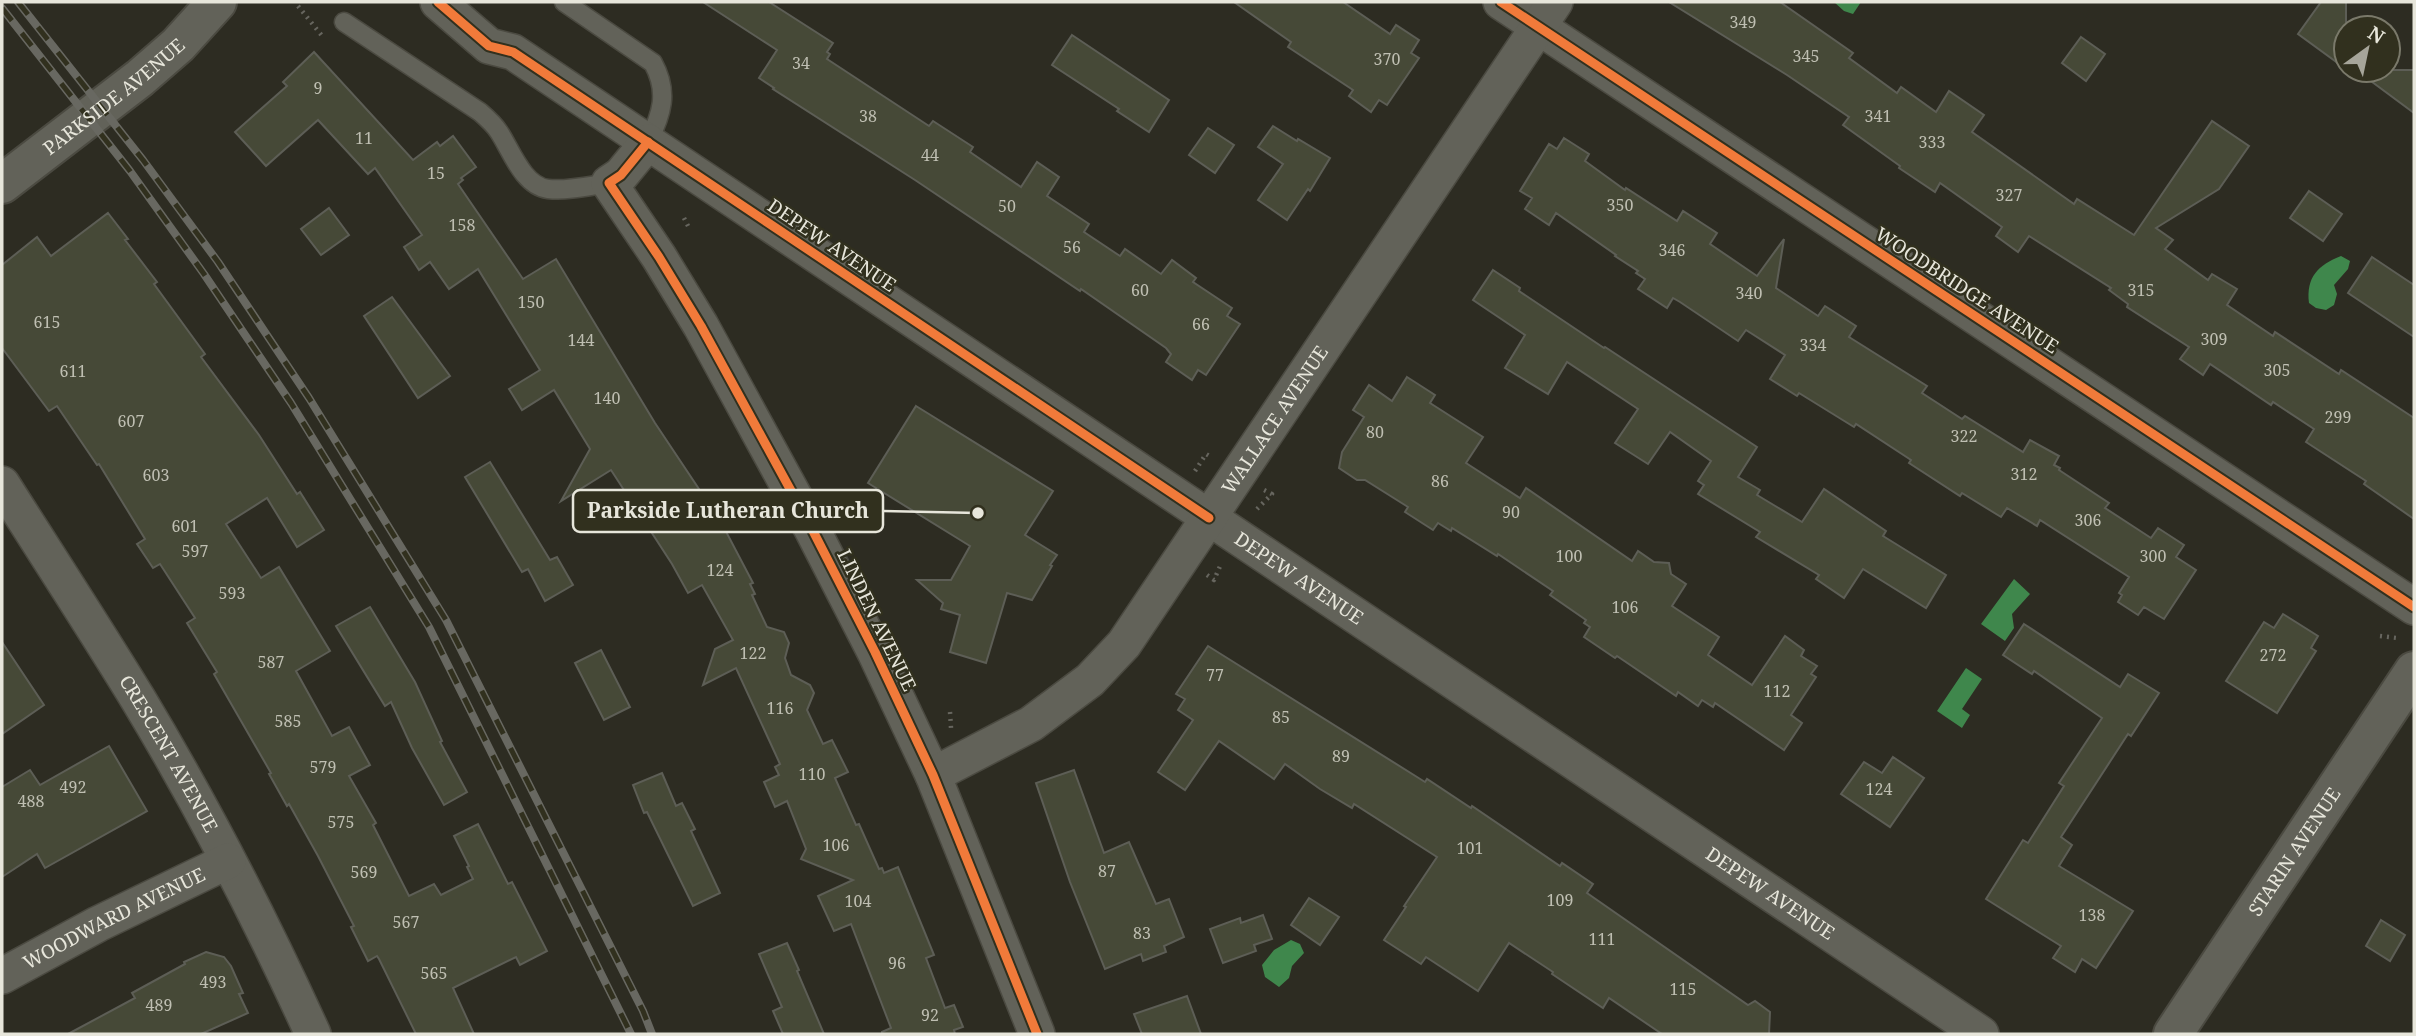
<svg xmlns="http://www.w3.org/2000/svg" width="2416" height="1036" font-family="'Noto Serif',serif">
  <rect width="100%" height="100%" fill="#2d2c22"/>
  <g fill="#3f874c">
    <path d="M1834 2H1861L1853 14 1844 11Z"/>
    <path d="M2341 256 2350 261 2348 269 2334 285 2337 294 2334 305 2326 310 2316 308 2309 303C2306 277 2318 265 2341 256Z"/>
    <path d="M2014 579 2030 594 2012 614 2014 628 2005 641 1981 624Z"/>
    <path d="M1966 668 1982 679 1962 709 1970 715 1962 728 1937 711Z"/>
    <path d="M1291 940 1300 944 1304 953 1292 966 1289 978 1279 987 1265 977 1262 965 1274 950Z"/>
  </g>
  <g fill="#464937" stroke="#5d5e56" stroke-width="2">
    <path d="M703 2H769L833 43 827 52 830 54 827 59 929 126 933 121 973 147 970 152 1021 187 1037 162 1059 177 1047 196 1089 224 1084 232 1120 256 1125 249 1161 274 1172 260 1196 278 1193 282 1232 308 1227 316 1240 324 1206 375 1198 370 1192 380 1166 362 1171 354 1166 348 1081 289 1080 291 915 180 773 89 774 88 759 78 777 50Z"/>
    <path d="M1234 2H1343L1390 34 1396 25 1419 40 1411 53 1419 58 1387 105 1379 100 1371 112 1349 96 1353 90 1288 47 1291 42Z"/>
    <path d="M1669 2H1780L1853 53 1849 58 1897 93 1901 87 1936 112 1949 91 1984 115 1972 132 2074 204 2077 199 2134 235 2212 121 2249 146 2219 189 2156 228 2173 240 2165 249 2208 280 2212 274 2237 289 2227 305 2273 336 2275 332 2339 374 2341 370 2414 418V519L2364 484 2366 481 2306 442 2314 429 2273 402 2271 405 2210 364 2203 375 2180 359 2189 347 2127 307 2128 304 2109 290 2111 288 2029 236 2018 252 1996 236 2002 227 1940 183 1935 192 1899 168 1900 166 1843 125 1849 117 1787 75Z"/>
    <path d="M2321 2H2346V69L2298 34Z"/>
    <path d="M1072 35 1169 100 1149 132 1117 111 1119 109 1052 65Z"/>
    <path d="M2081 37 2105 54 2086 81 2062 63Z"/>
    <path d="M314 52 413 160 437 142 440 146 453 136 476 167 461 178 463 180 458 184 523 279 556 259 655 423 721 522 753 583 750 584 755 594 752 595 767 627 784 632 789 643 785 658 791 675 810 685 814 693 807 710 823 744 832 740 848 772 835 778 856 825 859 824 879 869 882 868 884 873 898 867 934 955 926 958 945 1008 954 1005 963 1027 954 1030 955 1034H882V1032L891 1028 851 924 834 931 818 896 853 880 801 859 806 849 787 801 775 807 764 782 779 775 775 767 780 764 736 668 703 685 715 649 733 640 702 585 688 593 672 564 611 470 561 501 590 449 554 390 522 410 509 389 540 370 478 269 449 289 430 262 419 270 404 247 422 235 375 168 368 174 318 120 266 166 235 132 287 86 283 82Z"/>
    <path d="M2356 70H2414V113Z"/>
    <path d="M1273 126 1297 141 1298 139 1330 158 1310 191 1308 189 1287 220 1258 200 1283 164 1258 147Z"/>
    <path d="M1208 128 1234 145 1215 173 1189 155Z"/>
    <path d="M1564 138 1589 154 1585 161 1625 190 1626 188 1677 221 1683 211 1717 233 1710 244 1757 276 1784 239 1776 288 1818 316 1825 306 1856 326 1849 337 1927 386 1922 393 1962 419 1965 416 2023 452 2030 440 2059 456 2054 465 2060 468 2059 470 2109 503 2105 508 2151 538 2158 528 2184 545 2176 557 2196 570 2164 619 2144 607 2138 615 2118 602 2122 595 2119 593 2129 577 2040 520 2037 526 2007 508 2001 517 1962 493 1960 496 1909 463 1911 460 1856 424 1854 427 1799 393 1797 396 1770 379 1785 355 1746 330 1738 341 1680 302 1673 298 1667 308 1638 289 1645 279 1636 273 1638 271 1615 256 1616 255 1556 213 1549 225 1525 209 1532 198 1520 191 1549 144 1557 149Z"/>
    <path d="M2309 191 2342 214 2323 241 2290 218Z"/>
    <path d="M329 208 349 235 321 255 301 229Z"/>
    <path d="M108 213 128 239 125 240 157 282 154 284 205 354 201 357 259 435 297 494 300 492 324 530 297 547 267 498 226 524 261 578 279 567 330 651 296 671 332 736 349 727 370 765 349 776 376 823 373 825 409 896 434 884 441 895 473 879 467 867 469 866 454 836 478 824 508 884 512 882 547 951 520 965 516 957 453 988 474 1034H416L379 959 377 956 368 961 351 927 354 926 318 856 289 804 287 806 269 774 271 773 214 674 217 672 187 623 195 618 160 564 153 568 137 544 145 539 99 464 97 465 57 406 49 411 2 348V265L37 237 51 256Z"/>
    <path d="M2372 257 2414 285V337L2348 293Z"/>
    <path d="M1493 270 1520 288 1519 291 1604 348 1605 347 1757 447 1738 477 1760 490 1757 495 1802 522 1824 489 1886 531 1883 536 1946 575 1926 608 1863 569 1844 598 1816 579 1819 575 1756 537 1760 532 1698 494 1704 485 1698 481 1711 461 1670 432 1648 464 1615 443 1638 409 1567 362 1548 394 1505 368 1525 335 1473 300Z"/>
    <path d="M392 297 450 376 418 398 364 316Z"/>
    <path d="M1407 377 1435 395 1430 403 1483 437 1466 463 1520 498 1526 488 1632 561 1638 551 1654 562 1669 563 1671 574 1686 584 1672 606 1719 637 1708 655 1752 685 1785 636 1804 650 1801 656 1817 666 1811 674 1816 677 1791 715 1802 723 1784 750 1715 703 1713 707 1702 700 1698 706 1678 692 1676 696 1617 656 1615 658 1584 637 1590 627 1584 623 1586 620 1550 595 1553 591 1498 554 1497 556 1452 528 1451 531 1438 523 1433 530 1405 512 1408 507 1365 480H1357L1339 468 1342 452 1364 417 1353 410 1369 385 1392 401Z"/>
    <path d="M916 406 1053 491 1025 535 1057 555 1050 565 1052 566 1032 600 1007 593 986 663 950 652 960 615 941 609 943 603 917 580H951L970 546 868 483Z"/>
    <path d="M490 462 550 560 557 557 573 585 545 601 528 569 522 572 465 477Z"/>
    <path d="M370 607 415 682 442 741 440 742 467 792 444 805 412 748 391 702 385 706 336 626Z"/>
    <path d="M2283 614 2318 636 2311 648 2316 651 2277 713 2226 681 2264 622 2274 628Z"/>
    <path d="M2024 624 2120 687 2128 674 2159 693 2131 736 2128 734 2061 837 2072 845 2059 866 2133 911 2096 968 2082 959 2075 972 2053 958 2061 946 1986 899 2023 840 2028 843 2064 786 2059 783 2102 718 2034 671 2032 674 2003 655Z"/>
    <path d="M2 642 44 705 2 734Z"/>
    <path d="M1208 646 1425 782 1427 779 1471 808 1472 806 1560 866 1562 863 1593 884 1587 893 1748 1005 1755 1001 1770 1012 1769 1034H1662L1609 998 1603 1008 1552 974 1553 972 1509 943 1478 991 1426 957 1421 964 1384 940 1406 907 1404 906 1437 857 1354 804 1352 808 1320 789 1285 764 1274 779 1219 741 1185 790 1158 772 1193 720 1178 710 1185 699 1176 694Z"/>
    <path d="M601 650 630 707 604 720 575 663Z"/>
    <path d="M109 746 147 811 45 868 37 854 2 877V787L30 770 40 785Z"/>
    <path d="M1893 757 1924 778 1890 827 1841 794 1864 762 1882 773Z"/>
    <path d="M1074 770 1104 853 1129 842 1156 904 1169 899 1184 937 1164 946 1166 952 1143 961 1141 954 1105 969 1070 882 1036 783Z"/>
    <path d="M662 773 676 806 682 803 695 829 691 831 720 893 693 906 647 812 644 813 633 785Z"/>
    <path d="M1309 898 1339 917 1320 945 1291 925Z"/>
    <path d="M1263 915 1272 939 1254 945 1256 951 1223 963 1210 929 1240 918 1241 923Z"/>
    <path d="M2381 920 2405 935 2390 961 2366 946Z"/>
    <path d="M787 943 799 970 797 971 824 1034H783L773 1011 782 1007 759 954Z"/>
    <path d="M206 952 224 957 231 966 243 993 239 994 248 1013 201 1034H68L135 998 132 993 185 964 184 962Z"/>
    <path d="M1187 996 1201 1034H1142L1134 1014Z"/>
  </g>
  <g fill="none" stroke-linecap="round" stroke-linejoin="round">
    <defs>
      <g id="lane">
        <path d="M564 2 653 63C669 92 662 114 648 142"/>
        <path d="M344 22 480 112C487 118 494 124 499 132 511 150 523 186 548 189 568 191 589 186 609 183"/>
      </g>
      <g id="street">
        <path id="s1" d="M438 2 489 46 513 52 1981 1034"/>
        <path d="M1501 2 2414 607"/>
        <path d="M648 142 621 175 609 183 659 257 701 326 813 531 875 652 933 775 1037 1034"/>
        <path id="s2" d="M2 484C47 555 94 627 138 699 203 807 261 920 313 1034"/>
        <path id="s3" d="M933 775 1031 724 1090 680 1124 644 1555 2"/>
        <path id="s4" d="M2 976 98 924 228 861"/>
      </g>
      <g id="secondary">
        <path id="s5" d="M2 184 140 78 178 45 217 2"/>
        <path id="s6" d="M2173 1034 2414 671"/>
      </g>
    </defs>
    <use href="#lane" stroke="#4b4a41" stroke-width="21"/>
    <use href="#street" stroke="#4b4a41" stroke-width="38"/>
    <use href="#secondary" stroke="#4b4a41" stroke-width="42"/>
    <g stroke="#67665f" stroke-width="4.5" stroke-dasharray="2 5" stroke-linecap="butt">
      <path d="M298 6 323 37"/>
      <path d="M684 218 690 230"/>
      <path d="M1195 471 1206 454 1211 457"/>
      <path d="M1257 509 1272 494 1264 490"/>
      <path d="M1207 575 1214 580 1221 564"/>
      <path d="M2380 636 2397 638"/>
      <path d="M950 712 951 728"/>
    </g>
    <use href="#lane" stroke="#626259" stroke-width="18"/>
    <use href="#street" stroke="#626259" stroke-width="35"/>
    <use href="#secondary" stroke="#626259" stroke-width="38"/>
    <defs>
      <g id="rail">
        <path d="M18 2 143 160 218 262 309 398 446 620 643 1011 652 1034"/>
        <path d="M2 8 130 171 204 274 291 403 429 627 631 1034"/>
      </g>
    </defs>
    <use href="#rail" stroke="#686861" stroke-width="8"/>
    <use href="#rail" stroke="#31301e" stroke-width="5" stroke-dasharray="16" stroke-linecap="butt"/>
    <defs>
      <g id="cycleway">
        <path d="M438 2 489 46 513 52 1209 518"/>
        <path d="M1501 2 2414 607"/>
        <path d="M648 142 621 175 609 183 659 257 701 326 813 531 875 652 933 775 1037 1034"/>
      </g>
    </defs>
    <use href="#cycleway" stroke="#31301e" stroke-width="13"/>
    <use href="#cycleway" stroke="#f17a3a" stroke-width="9"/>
  </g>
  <g text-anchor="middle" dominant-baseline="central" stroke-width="5" stroke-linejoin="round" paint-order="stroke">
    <g font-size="16" fill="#bfbfb2">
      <text x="1743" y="22">349</text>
      <text x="1806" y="56">345</text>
      <text x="1387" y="59">370</text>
      <text x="801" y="63">34</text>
      <text x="318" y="88">9</text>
      <text x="868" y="116">38</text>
      <text x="1878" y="116">341</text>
      <text x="364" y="138">11</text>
      <text x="1932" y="142">333</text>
      <text x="930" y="155">44</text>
      <text x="436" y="173">15</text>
      <text x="2009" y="195">327</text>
      <text x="1620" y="205">350</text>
      <text x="1007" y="206">50</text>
      <text x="462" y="225">158</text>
      <text x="1072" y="247">56</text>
      <text x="1672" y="250">346</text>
      <text x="1140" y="290">60</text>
      <text x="2141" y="290">315</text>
      <text x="1749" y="293">340</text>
      <text x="531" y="302">150</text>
      <text x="47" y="322">615</text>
      <text x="1201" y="324">66</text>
      <text x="2214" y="339">309</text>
      <text x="581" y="340">144</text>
      <text x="1813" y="345">334</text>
      <text x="2277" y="370">305</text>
      <text x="73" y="371">611</text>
      <text x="607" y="398">140</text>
      <text x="2338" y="417">299</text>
      <text x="131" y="421">607</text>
      <text x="1375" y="432">80</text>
      <text x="1964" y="436">322</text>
      <text x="2024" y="474">312</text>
      <text x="156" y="475">603</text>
      <text x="1440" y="481">86</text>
      <text x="1511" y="512">90</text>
      <text x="2088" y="520">306</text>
      <text x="185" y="526">601</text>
      <text x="195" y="551">597</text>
      <text x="1569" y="556">100</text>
      <text x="2153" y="556">300</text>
      <text x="720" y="570">124</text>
      <text x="232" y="593">593</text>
      <text x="1625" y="607">106</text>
      <text x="753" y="653">122</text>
      <text x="2273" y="655">272</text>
      <text x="271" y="662">587</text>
      <text x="1215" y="675">77</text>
      <text x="1777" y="691">112</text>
      <text x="780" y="708">116</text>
      <text x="1281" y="717">85</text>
      <text x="288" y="721">585</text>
      <text x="1341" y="756">89</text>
      <text x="323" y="767">579</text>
      <text x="812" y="774">110</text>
      <text x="73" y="787">492</text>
      <text x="1879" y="789">124</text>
      <text x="31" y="801">488</text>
      <text x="341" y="822">575</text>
      <text x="836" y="845">106</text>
      <text x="1470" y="848">101</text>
      <text x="1107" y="871">87</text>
      <text x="364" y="872">569</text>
      <text x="1560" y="900">109</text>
      <text x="858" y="901">104</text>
      <text x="2092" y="915">138</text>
      <text x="406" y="922">567</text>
      <text x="1142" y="933">83</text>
      <text x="1602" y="939">111</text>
      <text x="897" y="963">96</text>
      <text x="434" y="973">565</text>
      <text x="213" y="982">493</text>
      <text x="1683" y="989">115</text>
      <text x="159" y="1005">489</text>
      <text x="930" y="1015">92</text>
    </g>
    <g font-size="19" fill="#e7e6db" stroke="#31301e">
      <text stroke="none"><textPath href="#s5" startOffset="142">PARKSIDE AVENUE</textPath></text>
      <text transform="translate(832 245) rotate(34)">DEPEW AVENUE</text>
      <text transform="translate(1967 290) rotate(33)">WOODBRIDGE AVENUE</text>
      <text stroke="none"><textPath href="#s3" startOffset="504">WALLACE AVENUE</textPath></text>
      <text stroke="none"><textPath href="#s1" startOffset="1038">DEPEW AVENUE</textPath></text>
      <text transform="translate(877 620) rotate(64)">LINDEN AVENUE</text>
      <text stroke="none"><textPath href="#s2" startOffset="317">CRESCENT AVENUE</textPath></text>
      <text stroke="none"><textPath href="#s6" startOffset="219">STARIN AVENUE</textPath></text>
      <text stroke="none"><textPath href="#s1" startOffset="1605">DEPEW AVENUE</textPath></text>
      <text stroke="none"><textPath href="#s4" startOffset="126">WOODWARD AVENUE</textPath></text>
    </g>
  </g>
  <path fill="none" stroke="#e7e6db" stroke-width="2.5" d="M978 513L883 511"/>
  <circle fill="#e7e6db" stroke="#31301e" stroke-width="2.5" cx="978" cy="513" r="7"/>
  <rect fill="#31301e" stroke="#e7e6db" stroke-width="2.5" x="573" y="490" width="310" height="42" rx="7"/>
  <g font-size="21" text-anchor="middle" font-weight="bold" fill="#e7e6db">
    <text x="728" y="518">Parkside Lutheran Church</text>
  </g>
  <rect width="2416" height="1036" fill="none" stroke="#e7e6db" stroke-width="7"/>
  <g transform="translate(2367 49) rotate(33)"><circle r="33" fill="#31301e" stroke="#7a796a" stroke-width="2"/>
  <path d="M0-5L12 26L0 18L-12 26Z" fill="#a6a59a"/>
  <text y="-10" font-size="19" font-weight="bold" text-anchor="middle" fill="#e7e6db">N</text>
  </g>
</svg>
